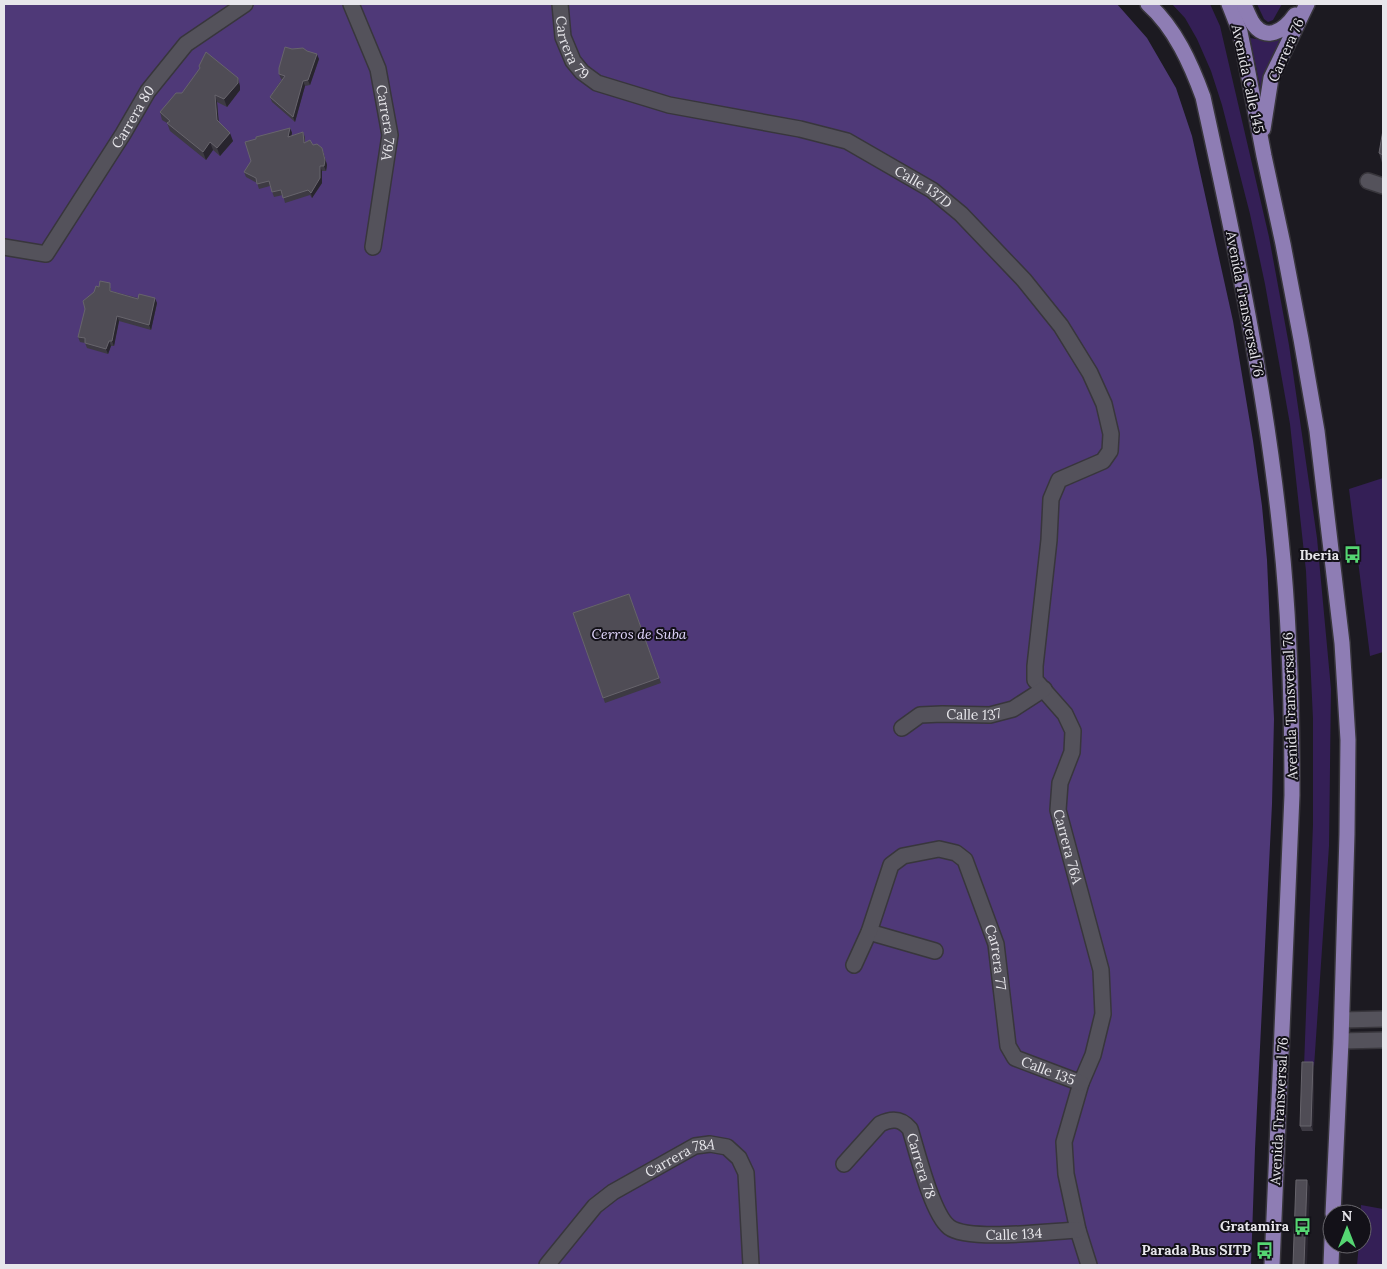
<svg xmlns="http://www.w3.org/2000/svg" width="1387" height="1269" font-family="Lora,serif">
  <rect width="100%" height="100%" fill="#1c1a21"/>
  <g fill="#341f56">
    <path d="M1172 4H1210L1220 26 1269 237 1289 345 1317 538 1331 689 1329 846 1314 1067H1304L1313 824V719L1306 571 1290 424 1265 284 1250 214 1222 105 1211 71 1197 39 1185 18Z"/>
    <path d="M1257 4H1282L1273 20 1268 22 1264 19Z"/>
    <path d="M1250 38 1263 40 1280 39 1261 91Z"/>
    <path d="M1383 478V652L1370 656 1349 489Z"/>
    <path d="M1361 1205 1383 1209V1265H1357L1359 1244H1362Z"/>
  </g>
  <path fill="#4f3978" d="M4 4H1117L1147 38 1176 88 1192 136 1233 321 1253 441 1262 506 1267 560 1274 719 1272 804 1255 1149 1251 1265H4Z"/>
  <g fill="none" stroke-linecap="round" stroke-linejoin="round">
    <defs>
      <g id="minor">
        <path id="s1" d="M351 4 378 69 390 135 373 247"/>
        <path id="s2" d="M560 4 563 37 573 61 582 72 597 83 669 105 800 129 847 141 932 190 961 214 1024 280 1061 326 1090 373 1104 404 1111 434 1110 451 1103 461 1059 480 1051 499 1049 540 1035 666V680L1065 714 1073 731 1072 752 1060 783 1058 810 1101 970 1103 1014 1093 1055 1081 1083 1064 1142 1066 1174 1078 1230 1089 1265"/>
        <path d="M1368 181 1383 186"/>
        <path id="s3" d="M4 247 46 254 123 134 148 91 186 44 245 4"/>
        <path id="s4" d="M902 728 920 715 942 714 990 715 1013 709 1044 689"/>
        <path d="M869 932 935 951"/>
        <path id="s5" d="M854 965 869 932 891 865 903 856 939 849 956 853 965 860 996 944 1008 1046 1015 1058 1081 1083"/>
        <path d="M1342 1020 1383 1019"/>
        <path d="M1341 1041 1383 1040"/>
        <path id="s6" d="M844 1164 880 1124C892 1118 901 1118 910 1129 917 1151 932 1214 949 1227 968 1242 1052 1231 1078 1230"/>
        <path id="s7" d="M547 1265 595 1206 613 1192 695 1146 710 1144 727 1147 739 1158 746 1173 751 1265"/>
      </g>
      <g id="major">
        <path d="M1148 4C1175 28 1191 64 1203 97 1235 243 1266 390 1281 539 1290 624 1292 709 1292 795L1272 1265"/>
        <path d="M1229 4 1240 32 1246 62 1264 156 1283 244 1301 339 1317 431 1342 643 1348 740 1347 834 1341 1041 1333 1214"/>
        <path d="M1244 4C1246 10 1249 16 1252 22 1265 43 1284 31 1295 15"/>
        <path d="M1263 129 1271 78 1307 4"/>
        <path d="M1331 1265 1332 1239"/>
      </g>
    </defs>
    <use href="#minor" stroke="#38363c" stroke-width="18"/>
    <use href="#major" stroke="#38363c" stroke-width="18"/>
    <use href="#minor" stroke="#54525b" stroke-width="15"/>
    <use href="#major" stroke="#8e7db4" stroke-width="15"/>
  </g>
  <g fill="#3d3a43">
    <path d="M292 49 307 51 319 59 310 85 305 86 295 122 272 102 270 97 282 79H281L279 74Z"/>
    <path d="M240 86V90L227 107 217 102 219 122 233 141 220 156 213 150 206 160 170 131 167 123 162 120 160 112 182 93Z"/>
    <path d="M290 128 292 133 291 136 303 132 305 137V142L322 148 327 165 326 171H322V183L312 198 310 195 285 203 283 195 274 197 270 186 259 189 257 183 246 177 244 172Z"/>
    <path d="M1383 130V166L1379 153Z"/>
    <path d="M99 287 111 288V291L157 303 151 330 119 321 114 346H111L108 354 87 348 85 343 80 342 78 337 94 292Z"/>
    <path d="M629 594 661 683 605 703 573 613Z"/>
    <path d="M1314 1067 1313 1131H1302L1300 1126Z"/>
  </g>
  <g fill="#28252e">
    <path d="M317 54 319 59 310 85 308 80Z"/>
    <path d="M238 78 240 86V90L227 107 224 99Z"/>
    <path d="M303 81 305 86 295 122 293 117Z"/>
    <path d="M215 95 217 102 219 128 217 120Z"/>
    <path d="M290 128 292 133 290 142 288 137Z"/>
    <path d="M230 133 233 141 220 156 217 148Z"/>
    <path d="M210 142 213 150 206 160 203 152Z"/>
    <path d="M322 148 327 165 326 171 324 166Z"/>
    <path d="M320 166 322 171V183L312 198 311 193Z"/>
    <path d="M155 298 157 303 151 330 149 325Z"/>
    <path d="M117 316 119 321 114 346 112 341Z"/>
    <path d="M109 341 111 346 108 354 106 349Z"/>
    <path d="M1313 1062 1314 1067 1313 1131 1311 1126Z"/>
    <path d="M1307 1180 1310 1187 1307 1265H1304Z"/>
  </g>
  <g fill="#4f4c55" stroke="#67646c">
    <path d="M285 47 292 49 303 48 307 51 317 54 308 80 303 81 293 117 270 97 285 76 279 74V68Z"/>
    <path d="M206 52 238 78V83L224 99 215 95 217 120 230 133 217 148 210 142 203 152 167 123 170 121 160 112 176 93H182L200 68 199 66Z"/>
    <path d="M290 128 288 137 303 132 304 143 310 140 313 145 317 144 322 148 325 160 324 166H320V178L311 193 308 190 283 198 281 190 272 192 269 181 257 184 256 178 244 172 251 161 245 142 256 139V137Z"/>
    <path d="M1383 130V155L1379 153Z"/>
    <path d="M100 281 110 283V291L138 299 139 294 155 298 149 325 117 316 112 341H109L106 349 85 343V338L78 337 85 309 83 301 94 292 96 286 99 287Z"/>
    <path d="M629 594 659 678 603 698 573 613Z"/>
    <path d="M1302 1062H1313L1311 1126H1300Z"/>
    <path d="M1296 1180H1307L1304 1265H1293Z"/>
  </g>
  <defs>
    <symbol id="bus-bare" viewBox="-9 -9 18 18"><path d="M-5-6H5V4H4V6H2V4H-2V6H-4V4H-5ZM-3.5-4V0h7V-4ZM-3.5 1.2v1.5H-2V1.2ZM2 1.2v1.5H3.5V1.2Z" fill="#55d672" stroke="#131118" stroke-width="2.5" paint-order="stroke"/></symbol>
  </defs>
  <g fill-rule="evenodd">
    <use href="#bus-bare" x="1340" y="542" width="25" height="25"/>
    <use href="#bus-bare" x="1290" y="1214" width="25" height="25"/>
    <use href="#bus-bare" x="1252" y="1238" width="25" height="25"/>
  </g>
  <g text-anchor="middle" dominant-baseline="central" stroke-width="4" stroke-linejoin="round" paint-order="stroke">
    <g font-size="14" fill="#e7e6eb" stroke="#131118">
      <text stroke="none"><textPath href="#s2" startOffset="46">Carrera 79</textPath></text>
      <text transform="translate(1286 50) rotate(-66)">Carrera 76</text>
      <text transform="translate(1248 79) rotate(78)">Avenida Calle 145</text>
      <text stroke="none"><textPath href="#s3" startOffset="205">Carrera 80</textPath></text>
      <text stroke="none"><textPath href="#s1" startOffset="125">Carrera 79A</textPath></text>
      <text stroke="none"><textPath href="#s2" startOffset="438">Calle 137D</textPath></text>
      <text transform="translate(1245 304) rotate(79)">Avenida Transversal 76</text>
      <text transform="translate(1290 706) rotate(-92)">Avenida Transversal 76</text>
      <text stroke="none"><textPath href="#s4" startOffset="76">Calle 137</textPath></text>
      <text stroke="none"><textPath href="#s2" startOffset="1218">Carrera 76A</textPath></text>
      <text stroke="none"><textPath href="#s5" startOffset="290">Carrera 77</textPath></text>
      <text stroke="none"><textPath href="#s5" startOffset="429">Calle 135</textPath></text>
      <text transform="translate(1279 1111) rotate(-87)">Avenida Transversal 76</text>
      <text stroke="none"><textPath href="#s7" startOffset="175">Carrera 78A</textPath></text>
      <text stroke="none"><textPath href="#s6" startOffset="126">Carrera 78</textPath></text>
      <text stroke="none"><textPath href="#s6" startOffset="260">Calle 134</textPath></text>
    </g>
    <g font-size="14" font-weight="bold" fill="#e7e6eb" stroke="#131118" text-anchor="end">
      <text x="1339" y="555">Iberia</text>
      <text x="1289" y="1226">Gratamira</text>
      <text x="1251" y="1250">Parada Bus SITP</text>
    </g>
    <g font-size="14" font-style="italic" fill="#e1d6fd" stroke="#131118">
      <text x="639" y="634">Cerros de Suba</text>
    </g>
  </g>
  <rect width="1387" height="1269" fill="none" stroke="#e7e6eb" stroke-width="10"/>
  <g transform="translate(1347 1229)"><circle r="24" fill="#131118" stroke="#68666c"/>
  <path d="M0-4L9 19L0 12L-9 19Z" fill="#55d672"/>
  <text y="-8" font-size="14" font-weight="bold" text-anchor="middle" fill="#e7e6eb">N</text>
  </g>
</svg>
